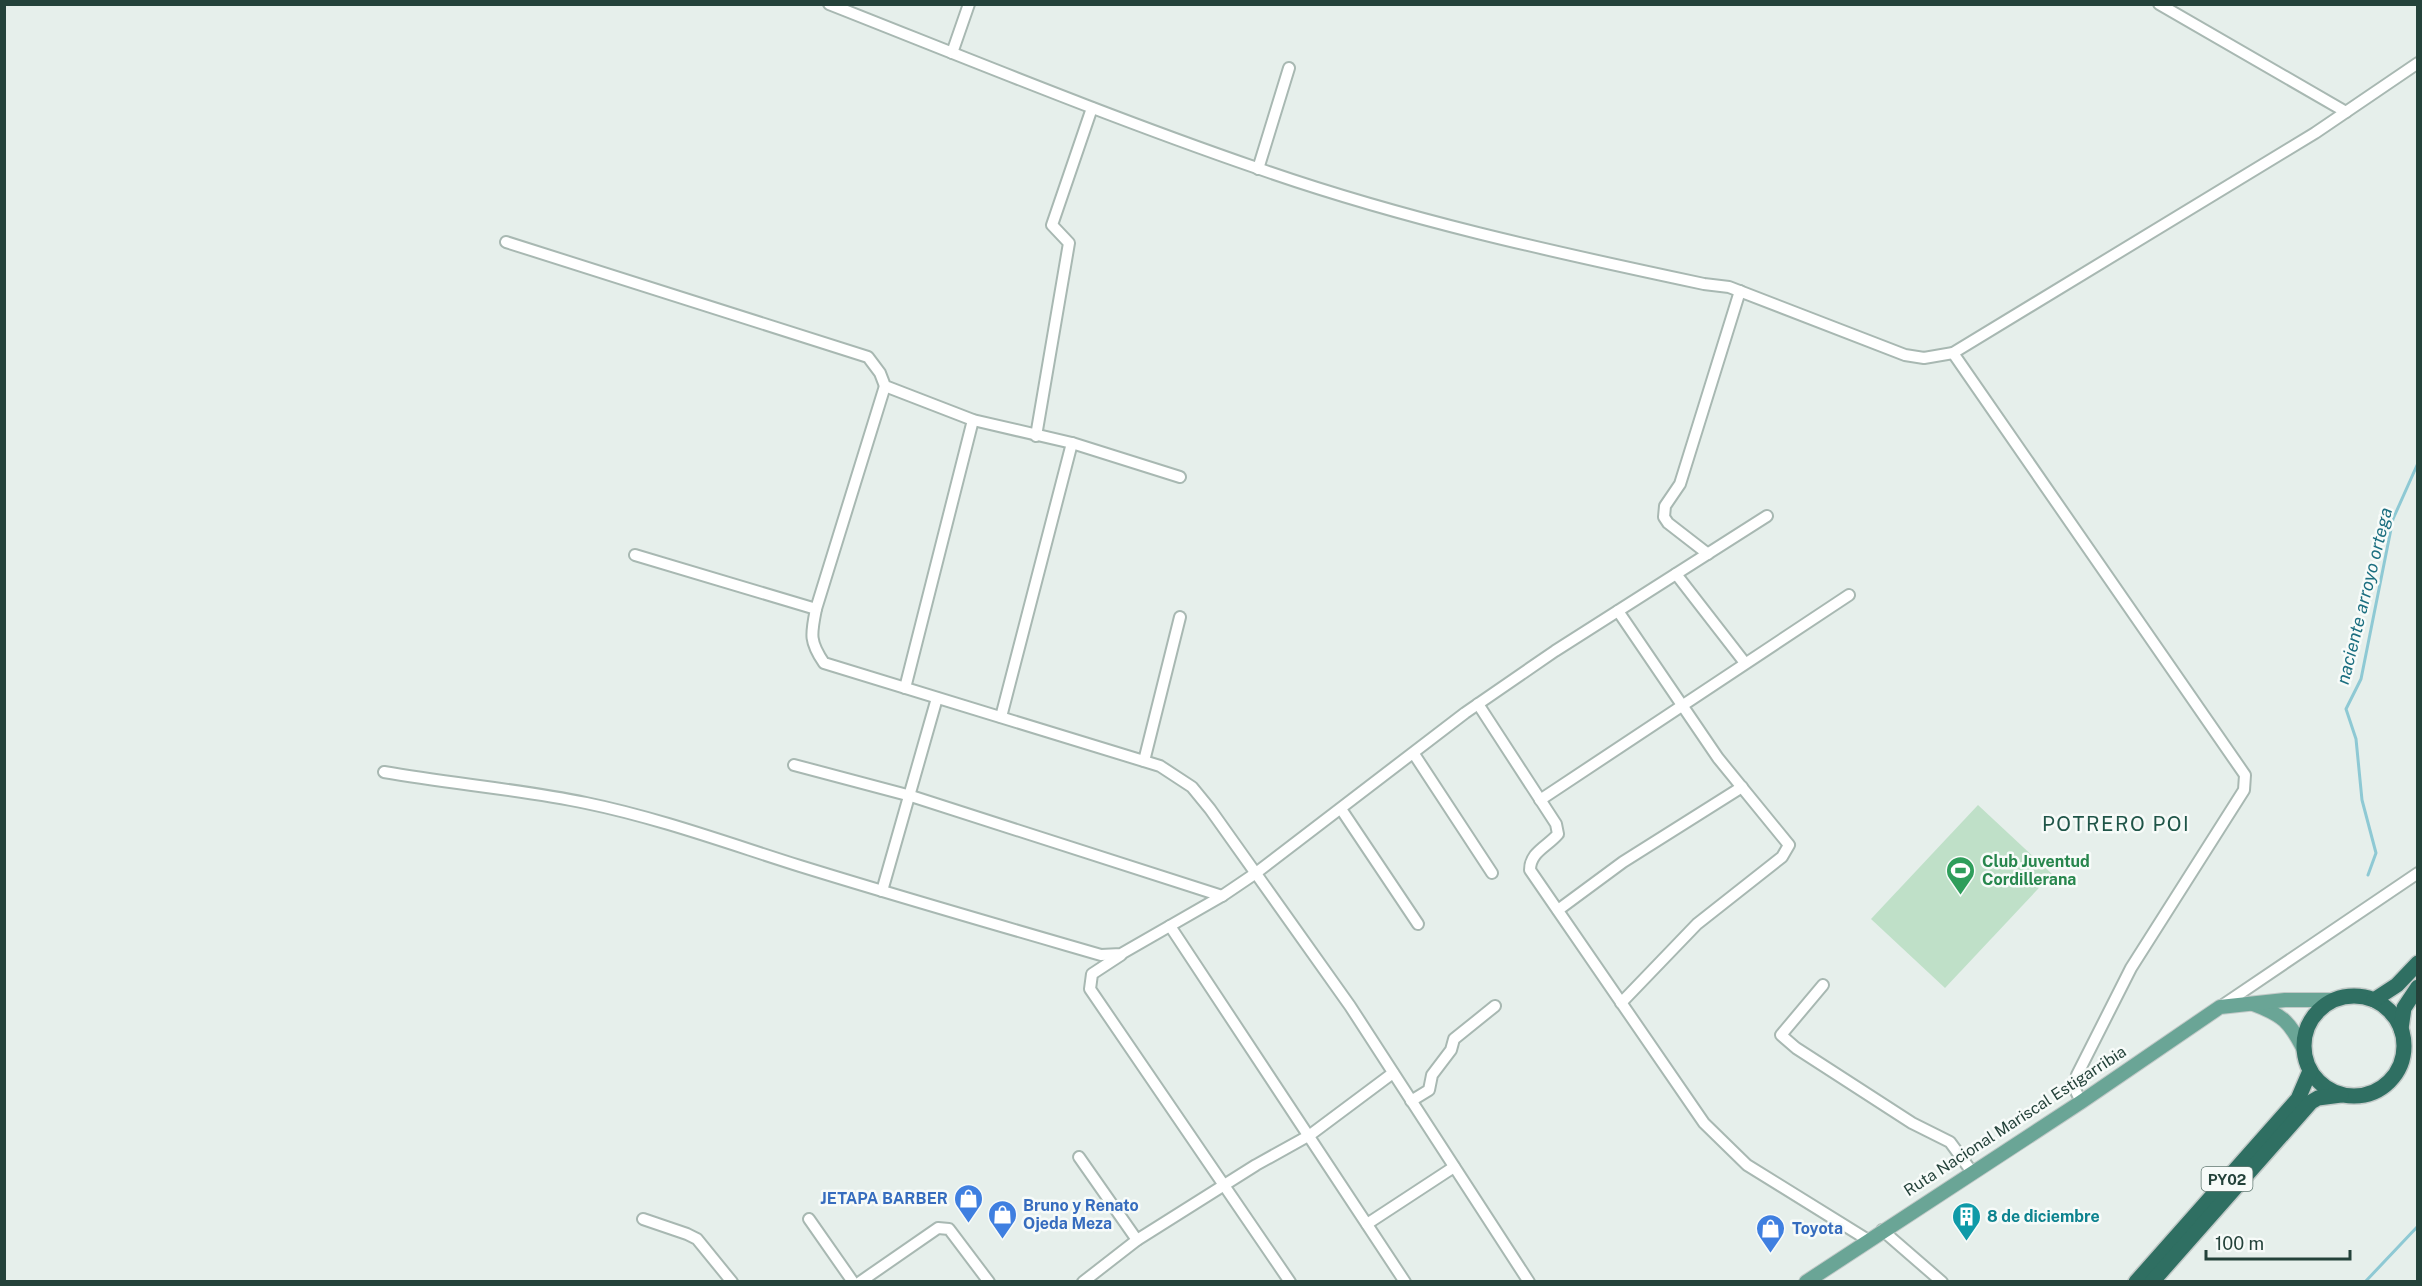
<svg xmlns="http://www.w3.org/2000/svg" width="2422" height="1286" font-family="'Public Sans',sans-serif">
  <rect width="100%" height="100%" fill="#e6efeb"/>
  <path fill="#bfe0c8" d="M1978 805 2052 874 1945 988 1871 919Z"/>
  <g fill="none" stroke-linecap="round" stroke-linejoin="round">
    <g stroke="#8ec9d4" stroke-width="3">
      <path d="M2368 875 2376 853 2362 800 2356 739 2346 709 2361 679 2393 519 2418 463"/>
      <path d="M2365 1282 2418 1226"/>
    </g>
    <defs>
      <g id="minor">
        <path d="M829 4C971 60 1112 118 1257 168 1402 219 1553 252 1704 284L1729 287 1905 355 1924 358 1953 353 2315 133 2418 63"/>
        <path d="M2159 4 2346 112"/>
        <path d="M952 53 969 4"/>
        <path d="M1258 169 1289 68"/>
        <path d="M506 242 868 357 880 373 885 386 973 420 1072 443 1180 477"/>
        <path d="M1953 353 2245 775 2244 790 2131 968 2077 1075 2074 1087 2081 1102"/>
        <path d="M885 386 816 609C811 634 809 641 824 663L1160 766 1192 787 1210 809 1350 1006 1529 1282"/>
        <path d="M1036 436 1069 243 1052 225 1092 108"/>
        <path d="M1708 554 1668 523 1664 517 1665 506 1680 484 1740 291"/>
        <path d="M635 555 816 609"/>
        <path d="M1676 574 1745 663"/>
        <path d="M1618 611 1718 758 1789 845 1782 857 1697 924 1621 1003"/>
        <path d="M905 688 973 420"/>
        <path d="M1478 704 1556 824 1558 834C1547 847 1530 852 1530 870L1704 1123 1747 1165 1868 1240"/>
        <path d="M1001 717 1072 443"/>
        <path d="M1414 754 1492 873"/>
        <path d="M1144 761 1180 617"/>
        <path d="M794 765 911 796 1222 896"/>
        <path d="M384 772C452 784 519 789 586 803 659 818 730 844 800 866 900 897 1001 926 1101 955L1121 954 1222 896 1256 873 1465 713 1555 651 1767 516"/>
        <path d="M1540 800 1849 595"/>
        <path d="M1341 809 1418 924"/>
        <path d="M882 891 937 698"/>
        <path d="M1558 910 1623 862 1742 787"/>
        <path d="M1170 926 1405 1282"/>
        <path d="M1121 955 1092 974 1090 989 1290 1282"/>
        <path d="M1823 985 1781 1035 1796 1048 1912 1123 1950 1142 1972 1172"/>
        <path d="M2220 1007 2418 873"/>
        <path d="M1411 1101 1429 1090 1432 1075 1451 1050 1454 1039 1495 1006"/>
        <path d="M1079 1157 1137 1240"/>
        <path d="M643 1219 687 1234 697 1239 732 1282"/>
        <path d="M809 1219 853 1282"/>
        <path d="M1367 1224 1454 1167"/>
        <path d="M1882 1230 1942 1282"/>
        <path d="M860 1282 938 1228 949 1229 989 1282"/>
        <path d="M1083 1282 1137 1240 1256 1165 1310 1135 1393 1073"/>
      </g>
      <g id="major">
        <path d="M2253 1004C2283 1015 2290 1022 2304 1050"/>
        <path d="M1806 1282 2081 1102 2220 1007 2285 1000H2333"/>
      </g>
      <g id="highway">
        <circle cx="2354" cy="1046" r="50"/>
        <path d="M2374 1000 2397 985 2418 963"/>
        <path d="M2401 1029 2404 1008 2418 987"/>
        <path d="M2136 1282 2298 1099 2310 1071"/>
        <path d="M2152 1282 2311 1102 2318 1098 2341 1095"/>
      </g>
    </defs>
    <use href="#minor" stroke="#a8b8b2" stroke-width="14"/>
    <use href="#major" stroke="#c2cac8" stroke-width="16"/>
    <use href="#highway" stroke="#c2cac8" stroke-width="18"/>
    <use href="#minor" stroke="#fff" stroke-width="10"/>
    <use href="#major" stroke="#6aa596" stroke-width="14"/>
    <use href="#highway" stroke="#2f6f62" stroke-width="15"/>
  </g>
  <defs>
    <symbol id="stadium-pin" viewBox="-11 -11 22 30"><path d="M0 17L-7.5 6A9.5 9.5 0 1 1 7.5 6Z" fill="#2e9e5b" stroke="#f7fbf9"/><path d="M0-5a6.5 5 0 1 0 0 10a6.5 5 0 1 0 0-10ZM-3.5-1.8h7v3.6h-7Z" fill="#fff"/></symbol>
    <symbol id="shop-pin" viewBox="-11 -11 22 30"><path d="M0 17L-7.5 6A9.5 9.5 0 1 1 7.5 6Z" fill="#3f7fe0" stroke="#f7fbf9"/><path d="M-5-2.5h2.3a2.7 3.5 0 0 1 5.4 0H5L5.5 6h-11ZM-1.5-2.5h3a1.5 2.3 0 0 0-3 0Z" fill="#fff"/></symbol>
    <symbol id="building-pin" viewBox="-11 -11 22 30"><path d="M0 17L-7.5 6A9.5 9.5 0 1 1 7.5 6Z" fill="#0f9aa8" stroke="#f7fbf9"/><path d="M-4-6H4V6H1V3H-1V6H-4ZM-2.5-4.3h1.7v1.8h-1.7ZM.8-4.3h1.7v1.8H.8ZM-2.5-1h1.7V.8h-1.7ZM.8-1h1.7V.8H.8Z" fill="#fff"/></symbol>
  </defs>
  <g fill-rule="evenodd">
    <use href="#stadium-pin" x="1944" y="854" width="33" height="45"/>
    <use href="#shop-pin" x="952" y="1182" width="33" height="45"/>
    <use href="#shop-pin" x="986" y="1198" width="33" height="45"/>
    <use href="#building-pin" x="1950" y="1200" width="33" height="45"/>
    <use href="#shop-pin" x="1754" y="1212" width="33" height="45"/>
  </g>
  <g text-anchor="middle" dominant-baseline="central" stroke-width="5" stroke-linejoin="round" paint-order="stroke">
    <rect fill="#f7fbf9" stroke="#637a73" stroke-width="1.5" x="2201.5" y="1167" width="51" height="24" rx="4.5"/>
    <g font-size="15" font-weight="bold" fill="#24423a">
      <text x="2227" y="1179">PY02</text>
    </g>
    <g font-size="16" font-weight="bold" fill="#27864d" stroke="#f7fbf9" text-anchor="start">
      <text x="1982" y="861">Club Juventud<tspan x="1982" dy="18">Cordillerana</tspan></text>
    </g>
    <g font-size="16" fill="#24423a" stroke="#f7fbf9">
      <text transform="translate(2015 1121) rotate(-33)">Ruta Nacional Mariscal Estigarribia</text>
    </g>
    <g font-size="16" font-weight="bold" fill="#366cbe" stroke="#f7fbf9" text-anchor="start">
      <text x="948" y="1198" text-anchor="end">JETAPA BARBER</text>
      <text x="1023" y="1205">Bruno y Renato<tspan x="1023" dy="18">Ojeda Meza</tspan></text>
      <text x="1792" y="1228">Toyota</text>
    </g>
    <g font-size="16" font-weight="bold" fill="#0d838f" stroke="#f7fbf9" text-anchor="start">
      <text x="1987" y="1216">8 de diciembre</text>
    </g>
    <g font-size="18" font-style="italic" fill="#1c6f80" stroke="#f7fbf9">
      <text transform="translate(2364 596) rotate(-76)">naciente arroyo ortega</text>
    </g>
    <g font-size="20" letter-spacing="1.5" fill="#1f5548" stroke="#f7fbf9">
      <text x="2116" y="824">POTRERO POI</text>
    </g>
  </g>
  <rect width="2422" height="1286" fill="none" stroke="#24423a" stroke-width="12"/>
  <path d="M2206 1250v9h144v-9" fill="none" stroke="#24423a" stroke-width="3"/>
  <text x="2215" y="1250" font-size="18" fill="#24423a" stroke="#f7fbf9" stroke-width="4.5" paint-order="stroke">100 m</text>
</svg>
